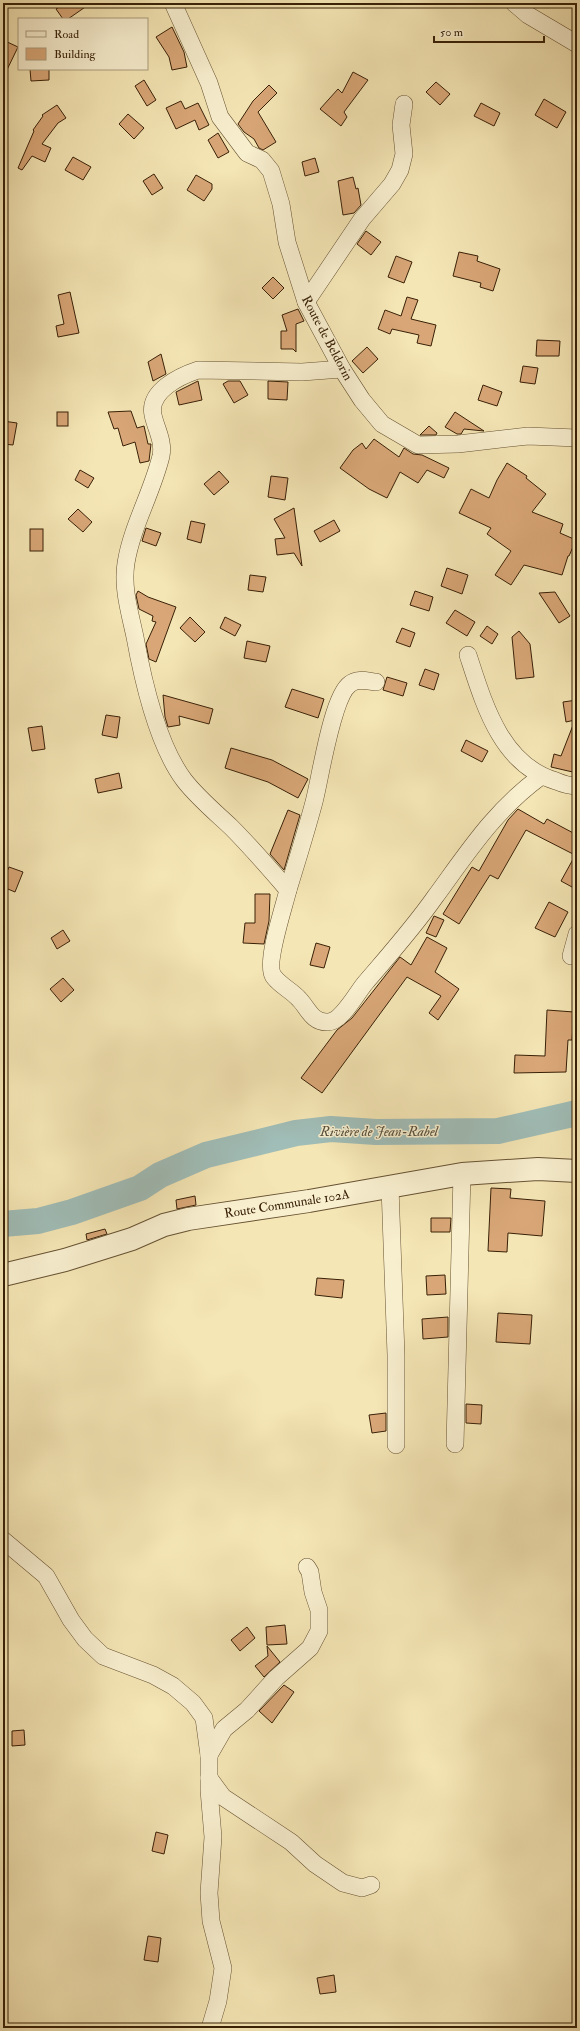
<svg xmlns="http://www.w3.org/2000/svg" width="580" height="2031" font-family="'IM FELL Double Pica',serif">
  <rect width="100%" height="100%" fill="#f5e6b5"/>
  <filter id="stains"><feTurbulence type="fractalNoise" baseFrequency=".005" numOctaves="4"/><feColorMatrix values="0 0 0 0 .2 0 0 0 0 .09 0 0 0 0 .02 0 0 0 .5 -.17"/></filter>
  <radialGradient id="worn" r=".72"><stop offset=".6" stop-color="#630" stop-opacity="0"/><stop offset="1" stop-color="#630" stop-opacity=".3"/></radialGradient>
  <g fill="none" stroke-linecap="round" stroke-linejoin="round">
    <path stroke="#a0bdb7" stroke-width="26" d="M3 1224 38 1221 72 1212 140 1188 160 1175 206 1155 296 1133 331 1129 376 1132 498 1131 577 1113"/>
  </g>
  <g fill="#d9a777" stroke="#382007">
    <path d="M65 3H91L68 19H63L56 9Z"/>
    <path d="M172 27 184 52 187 67 172 70 169 57 156 37Z"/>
    <path d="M3 40 18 47 3 78Z"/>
    <path d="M30 69H49V80L31 81Z"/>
    <path d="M353 72 368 80 344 112 347 117 341 126 320 109 338 89 342 93Z"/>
    <path d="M144 80 156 100 147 106 135 86Z"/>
    <path d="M436 82 450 94 440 105 426 92Z"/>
    <path d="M269 85 277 93 258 112 276 142 263 150 259 148 254 139 244 132 238 124 253 101Z"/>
    <path d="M544 99 566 112 557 128 535 115Z"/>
    <path d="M181 101 185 109 198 103 209 125 199 130 195 120 176 129 166 108Z"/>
    <path d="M481 103 500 113 494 126 474 116Z"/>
    <path d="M57 105 66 118 58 123 42 144 51 148 45 162 32 156 22 170 18 168 34 131 33 130 43 116 42 115Z"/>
    <path d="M128 114 144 128 134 139 119 124Z"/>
    <path d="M218 133 229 152 218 158 208 140Z"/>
    <path d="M73 157 91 167 83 180 65 170Z"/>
    <path d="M315 158 319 172 305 176 302 162Z"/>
    <path d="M154 174 163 188 152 195 143 181Z"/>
    <path d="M196 175 212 184V189L204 201 187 190Z"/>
    <path d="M353 177 356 189 358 188 361 205 354 213 343 215 338 181Z"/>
    <path d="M366 231 381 242 371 255 357 244Z"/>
    <path d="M459 252 478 256 477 261 500 269 493 291 480 287 481 283 453 276Z"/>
    <path d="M396 256 412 262 404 283 388 277Z"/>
    <path d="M273 277 284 288 273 299 262 288Z"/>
    <path d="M70 292 79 333 58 337 56 326 64 324 58 295Z"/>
    <path d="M407 297 418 300 411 319 436 325 431 346 417 343 419 335 392 329 390 334 378 329 385 310 401 316Z"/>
    <path d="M298 309 304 321 296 324V352L293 349H281V331H287L282 315Z"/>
    <path d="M537 340 560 341 559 356H536Z"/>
    <path d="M367 347 378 359 363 373 352 361Z"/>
    <path d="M161 354 166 374 153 381 148 362Z"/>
    <path d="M523 366 538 368 535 384 520 382Z"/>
    <path d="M198 381 202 400 179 405 176 392Z"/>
    <path d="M228 381H240L248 395 234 403 223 384Z"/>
    <path d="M268 381 288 382 287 400 268 399Z"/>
    <path d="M483 385 502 392 497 406 478 400Z"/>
    <path d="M131 411 137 428 144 426 148 444H151L149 461 140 463 135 442 123 446 118 428 114 429 108 412Z"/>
    <rect x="57" y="412" width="11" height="14"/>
    <path d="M455 412 484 431 464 429 461 434H457L445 427Z"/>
    <path d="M3 421 17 423 13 445 3 444Z"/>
    <path d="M429 426 437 433 436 435H420Z"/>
    <path d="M374 439 399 457 404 448 413 454 422 455 449 468 444 478 427 470 418 483 400 472 387 498 369 489 340 468 353 450 362 443 366 449Z"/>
    <path d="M507 463 527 476 526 478 546 494 532 512 563 524 560 533 576 540 569 556H568L562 575 524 565 511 585 495 575 511 551 487 534 491 528 459 513 471 489 489 498 497 480Z"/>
    <path d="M80 470 94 478 88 488 75 480Z"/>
    <path d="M219 471 229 482 214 495 204 484Z"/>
    <path d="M271 476 288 478 285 500 268 497Z"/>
    <path d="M294 508 302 566 294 553 277 555 275 539 285 538 274 519Z"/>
    <path d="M78 509 92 522 83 532 68 519Z"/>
    <path d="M334 520 340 531 320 542 314 531Z"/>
    <path d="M191 521 205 524 201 543 187 539Z"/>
    <path d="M146 528 161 533 156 546 142 541Z"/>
    <rect x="30" y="529" width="13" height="22"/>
    <path d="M447 568 468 575 462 594 441 586Z"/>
    <path d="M250 575 266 577 263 592 248 590Z"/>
    <path d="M138 591 148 597 176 607 156 662 149 659 146 644 156 622 152 621 153 616 139 609 136 595Z"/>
    <path d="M415 591 433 597 429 611 410 605Z"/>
    <path d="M555 592 570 616 559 623 539 593Z"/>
    <path d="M455 610 475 622 467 636 446 623Z"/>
    <path d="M190 617 205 632 195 642 180 628Z"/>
    <path d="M225 617 241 625 235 636 220 628Z"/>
    <path d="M487 626 498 634 492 644 480 636Z"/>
    <path d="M402 628 415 633 410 647 396 642Z"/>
    <path d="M519 631 530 644 534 677 516 679 512 637Z"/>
    <path d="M247 641 270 646 266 662 244 658Z"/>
    <path d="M425 669 439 674 434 690 419 685Z"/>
    <path d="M387 677 407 683 403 696 383 690Z"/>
    <path d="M292 689 324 699 318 718 285 707Z"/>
    <path d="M163 695 213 709 209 724 179 716 180 725 168 727 165 717Z"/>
    <path d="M577 700V773L551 767 554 754 561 756 575 720 566 722 563 702Z"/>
    <path d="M106 715 120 717 117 738 102 735Z"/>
    <path d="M42 726 45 749 32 751 28 728Z"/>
    <path d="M466 740 488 751 482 762 461 751Z"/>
    <path d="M231 748 272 760 308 779 298 798 268 782 225 768Z"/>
    <path d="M119 773 122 788 98 793 95 779Z"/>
    <path d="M518 809 544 824 547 819 577 835V846L573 854 526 830 498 879 490 875 459 924 443 914 472 867 479 871 508 820Z"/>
    <path d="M288 810 300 815 284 870 270 854Z"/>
    <path d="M577 852V879L572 887 561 881Z"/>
    <path d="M9 867 23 872 15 892 3 887V881Z"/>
    <path d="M255 894H270L269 921 264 944 243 943 245 923H255Z"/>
    <path d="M549 902 568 912 555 937 535 928Z"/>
    <path d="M434 916 444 920 436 937 426 933Z"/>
    <path d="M63 930 70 941 57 949 51 938Z"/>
    <path d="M427 937 447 948 435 972 459 989 438 1020 429 1013 441 996 407 977 322 1093 301 1078 337 1030 352 1018 400 957 411 965Z"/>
    <path d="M316 943 330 947 324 968 310 965Z"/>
    <path d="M63 978 74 990 61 1002 50 989Z"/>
    <path d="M547 1010 574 1012 572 1040H568L566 1072 514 1073 515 1055 545 1056Z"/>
    <path d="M491 1188 511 1189 510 1198 545 1201 542 1236 508 1233 507 1252 488 1251Z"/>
    <path d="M195 1196 196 1205 177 1209 176 1200Z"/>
    <path d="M431 1218H451L450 1232H431Z"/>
    <path d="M105 1229 107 1234 87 1240 86 1234Z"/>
    <path d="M445 1275 446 1294 427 1295 426 1276Z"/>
    <path d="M317 1278 344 1280 342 1298 315 1295Z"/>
    <path d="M498 1313 532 1315 530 1344 496 1342Z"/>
    <path d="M448 1317V1337L423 1339 422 1319Z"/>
    <path d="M466 1404 482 1405 481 1424 466 1423Z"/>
    <path d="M386 1413V1431L372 1433 369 1415Z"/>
    <path d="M285 1625 287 1644 267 1645 266 1627Z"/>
    <path d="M247 1627 255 1638 240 1651 231 1640Z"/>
    <path d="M267 1646 280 1662 264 1677 255 1666 268 1656Z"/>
    <path d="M284 1685 294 1692 272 1723 259 1711Z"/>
    <path d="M24 1730 25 1745 12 1746V1731Z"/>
    <path d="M156 1832 168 1835 164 1854 152 1851Z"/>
    <path d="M148 1936 161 1938 158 1962 144 1960Z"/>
    <path d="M334 1975 336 1992 320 1994 317 1978Z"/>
  </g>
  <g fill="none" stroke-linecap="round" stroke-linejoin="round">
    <defs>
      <g id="minor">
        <path d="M173 3 209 83 220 117 247 153 262 160 271 171 281 204 287 242 306 302 342 369 362 400 382 424 418 445 458 444 528 436 577 438"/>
        <path d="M514 3 528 15 577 44"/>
        <path d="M306 302 362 219 392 184 400 170 404 154 401 125 404 104"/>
        <path d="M342 369 302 372 198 370C180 376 148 391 153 415 156 429 164 441 161 456 152 493 132 526 126 563 122 588 130 613 135 637 143 681 157 744 184 780 197 797 215 812 231 827 251 847 269 868 288 890 284 907 264 966 274 977 281 986 292 991 299 999 308 1008 312 1023 328 1022 342 1022 357 992 366 982 390 954 414 927 435 897 468 852 494 811 540 777"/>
        <path d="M468 655C484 704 501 765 556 781 563 784 570 786 577 786"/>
        <path d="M288 890C297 861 306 832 314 802 320 780 332 696 350 684 357 678 367 681 376 682"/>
        <path d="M571 956 577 934"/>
        <path d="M390 1187 396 1355V1445"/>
        <path d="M455 1444 462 1174"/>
        <path d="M3 1540 46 1576 71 1620 85 1639 103 1656 153 1675 173 1686 193 1703 204 1718 209 1755V1790L213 1837 209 1893 211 1921 223 1968 218 2001 210 2028"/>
        <path d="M209 1755 224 1729 247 1710 276 1678 310 1648 319 1631V1610L313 1592 310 1572 307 1567"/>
        <path d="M209 1778 223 1797 291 1842 315 1864 343 1883 362 1888 371 1885"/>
      </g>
      <path id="tertiary" d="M3 1275 65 1260 132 1239 164 1225 188 1219 309 1201 462 1174 538 1169 577 1171"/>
    </defs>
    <use href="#minor" stroke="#675232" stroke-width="18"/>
    <use href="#tertiary" stroke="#675232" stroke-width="24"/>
    <use href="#minor" stroke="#f8efcf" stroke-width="17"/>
    <use href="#tertiary" stroke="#f8efcf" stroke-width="22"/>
  </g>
  <g text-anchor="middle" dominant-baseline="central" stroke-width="3" stroke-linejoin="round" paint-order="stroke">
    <g font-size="13" fill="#382007" stroke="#f8efcf">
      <text transform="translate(327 338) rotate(62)">Route de Beldorin</text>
      <text transform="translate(287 1204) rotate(-9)">Route Communale 102A</text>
    </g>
    <g font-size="14" font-style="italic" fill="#574f3c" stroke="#f8efcf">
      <text x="379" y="1131">Rivière de Jean-Rabel</text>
    </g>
  </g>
  <rect width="580" height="2031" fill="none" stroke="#f5e6b5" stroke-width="16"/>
  <rect x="4" y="4" width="572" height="2023" fill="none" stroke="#382007" stroke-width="2"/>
  <rect x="8" y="8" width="564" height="2015" fill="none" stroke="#382007"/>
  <rect x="18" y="18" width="130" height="52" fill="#f8efcf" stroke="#ab9c7f"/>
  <rect x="26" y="31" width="20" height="6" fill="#f8efcf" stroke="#ab9c7f"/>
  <text x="54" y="38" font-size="12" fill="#382007">Road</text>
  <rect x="26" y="48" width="20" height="12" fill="#d9a777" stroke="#ab9c7f"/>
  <text x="54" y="58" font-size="12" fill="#382007">Building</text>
  <path d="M434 36v6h110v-6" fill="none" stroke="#382007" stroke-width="2"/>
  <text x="440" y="36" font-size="12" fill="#382007" stroke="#f8efcf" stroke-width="3" paint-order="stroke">50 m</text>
  <rect width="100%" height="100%" filter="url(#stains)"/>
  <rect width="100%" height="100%" fill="url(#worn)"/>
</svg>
